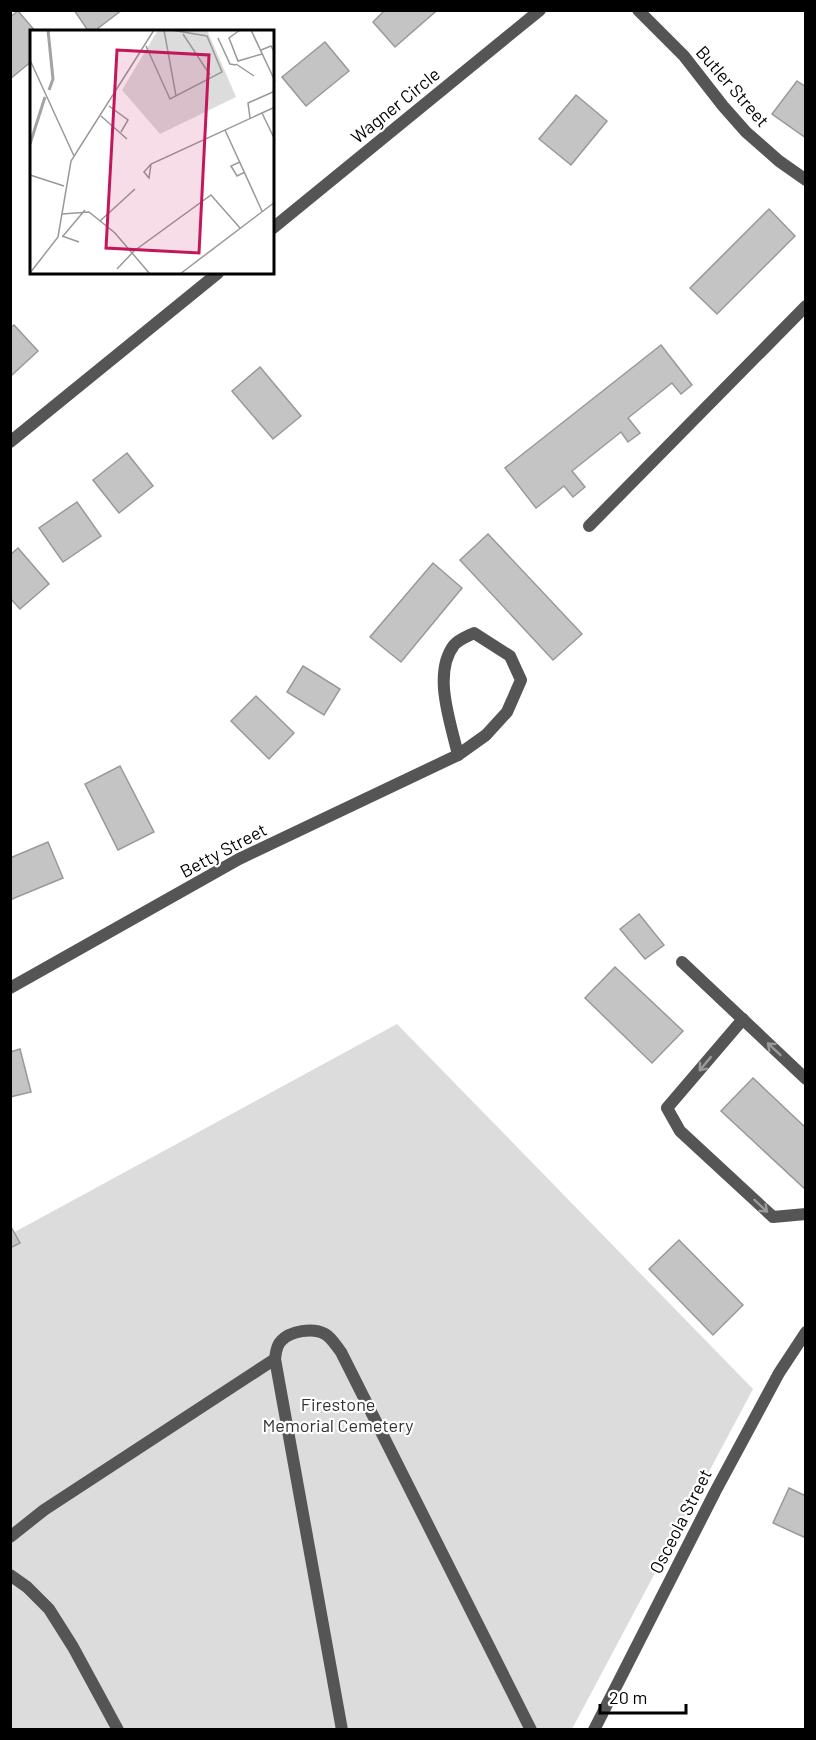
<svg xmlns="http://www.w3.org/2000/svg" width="816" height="1740" font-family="Barlow,sans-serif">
  <rect width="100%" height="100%" fill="#fff"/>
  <path fill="#dcdcdc" d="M397 1024 753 1389 572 1729 11 1730V1234Z"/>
  <g fill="#c4c4c4" stroke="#999" stroke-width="1.5">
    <path d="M74 10H122L93 32H89Z"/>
    <path d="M385 10H434L435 12 395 47 373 22Z"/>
    <path d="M18 11 36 32H32V61L10 79V17Z"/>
    <path d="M325 42 349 71 306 106 282 77Z"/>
    <path d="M797 81 806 87V138L772 114Z"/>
    <path d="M576 95 607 121 571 165 539 139Z"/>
    <path d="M769 209 795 236 717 314 690 288Z"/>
    <path d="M14 325 38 351 12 375 10 373V328Z"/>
    <path d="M661 345 692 385 681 394 672 383 628 418 640 433 628 442 621 432 572 471 585 487 573 497 564 486 536 508 505 468Z"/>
    <path d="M260 367 301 416 273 439 232 391Z"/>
    <path d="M127 453 153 486 119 513 93 480Z"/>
    <path d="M77 502 101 536 63 562 39 528Z"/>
    <path d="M488 534 582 634 553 660 460 560Z"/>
    <path d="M18 548 49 584 20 609 10 598V555Z"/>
    <path d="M433 563 462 588 401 662 370 637Z"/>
    <path d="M303 666 340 689 324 715 287 692Z"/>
    <path d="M256 696 294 733 269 759 231 721Z"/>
    <path d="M120 766 154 832 118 850 85 784Z"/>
    <path d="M48 842 63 878 10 900V858Z"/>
    <path d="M639 914 664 945 645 959 620 929Z"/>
    <path d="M615 967 683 1031 652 1063 585 998Z"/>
    <path d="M20 1049 31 1092 10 1097V1052Z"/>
    <path d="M753 1078 806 1128V1190L721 1111Z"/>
    <path d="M10 1225 20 1243 10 1248Z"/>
    <path d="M679 1240 743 1305 713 1335 649 1269Z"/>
    <path d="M789 1488 806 1496V1538L773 1523Z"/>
  </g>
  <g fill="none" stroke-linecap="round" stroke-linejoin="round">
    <g stroke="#555" stroke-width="12">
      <path d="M589 526 806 306"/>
      <path d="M474 633 510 656 521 680 507 712 486 735 458 755C451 723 432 674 454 645 458 640 468 636 474 633Z"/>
      <path d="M682 962 806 1079"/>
      <path d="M743 1019 667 1108 680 1131 773 1217 806 1214"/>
      <path d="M275 1359 342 1730"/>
      <path d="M10 1537 44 1510 275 1359C276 1353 276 1346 281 1341 290 1331 313 1327 325 1334 332 1338 336 1346 341 1352L531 1730"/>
      <path d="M10 1575 27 1587 49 1609 73 1647 118 1730"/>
    </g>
    <g stroke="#555" stroke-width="12">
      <path d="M638 10 684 56 723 106 746 132 779 161 806 180"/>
      <path d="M273 228 540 10"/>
      <path d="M10 442 218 273"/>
      <path d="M10 988 239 859 458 755"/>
      <path d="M594 1730 715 1492 779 1373 806 1332"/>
    </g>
  </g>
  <defs><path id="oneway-shaft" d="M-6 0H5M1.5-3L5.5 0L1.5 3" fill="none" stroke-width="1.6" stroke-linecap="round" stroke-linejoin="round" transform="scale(1.5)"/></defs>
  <g stroke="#999">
    <use href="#oneway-shaft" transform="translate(774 1049) rotate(-137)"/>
    <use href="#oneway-shaft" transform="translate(705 1064) rotate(130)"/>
    <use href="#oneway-shaft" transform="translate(761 1206) rotate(43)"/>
  </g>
  <g text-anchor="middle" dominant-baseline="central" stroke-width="4.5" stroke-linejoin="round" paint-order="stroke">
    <g font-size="18" fill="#000" stroke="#fff">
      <text transform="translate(733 86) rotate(49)">Butler Street</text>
      <text transform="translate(395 105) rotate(-39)">Wagner Circle</text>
      <text transform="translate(223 850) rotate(-28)">Betty Street</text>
      <text transform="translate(680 1521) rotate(-63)">Osceola Street</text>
    </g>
    <g font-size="18" fill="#333" stroke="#fff">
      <text x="338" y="1404">Firestone<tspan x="338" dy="21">Memorial Cemetery</tspan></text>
    </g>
  </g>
  <g transform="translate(30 30)">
    <rect width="244" height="244" fill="#fff"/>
    <path d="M128 0H177L206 67 130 104 92 60Z" fill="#dcdcdc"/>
    <path fill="none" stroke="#a3a3a3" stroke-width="3" d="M18 0 23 49 19 60M0 114 15 67"/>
    <path fill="none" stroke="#999" stroke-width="1.5" d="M134 0 146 66M210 0 199 8 208 31 232 24M221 0 245 51M153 4 180 45M188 8 200 34 206 35M116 16 140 69 192 42 177 6 141 0M231 20 241 16 245 23M0 30 44 126M206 34 224 46M79 76 98 90 91 102M232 83 245 110M71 86 97 109M220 88 218 73 245 61M195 100 232 181M210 132 201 136 207 146 215 142M121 134 119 148 114 142 121 134 245 77M0 145 34 156M32 184 59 182 85 203 120 244M70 191 105 159M32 206 49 212M33 206 55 180M87 239 104 221 181 165 210 198M0 243 28 207 41 131 124 0M150 244 245 172"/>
    <path fill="#c2185b" fill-opacity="0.15" stroke="#c2185b" stroke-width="3" d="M87 20 179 25 169 223 76 218Z"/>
    <rect width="244" height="244" fill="none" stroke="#000" stroke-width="3"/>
  </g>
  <rect width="816" height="1740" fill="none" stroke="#000000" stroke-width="24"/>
  <path d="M600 1704v9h86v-9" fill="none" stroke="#000000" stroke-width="3"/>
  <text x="609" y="1704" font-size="18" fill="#000000" stroke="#ffffff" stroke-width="4.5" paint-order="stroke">20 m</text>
</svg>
